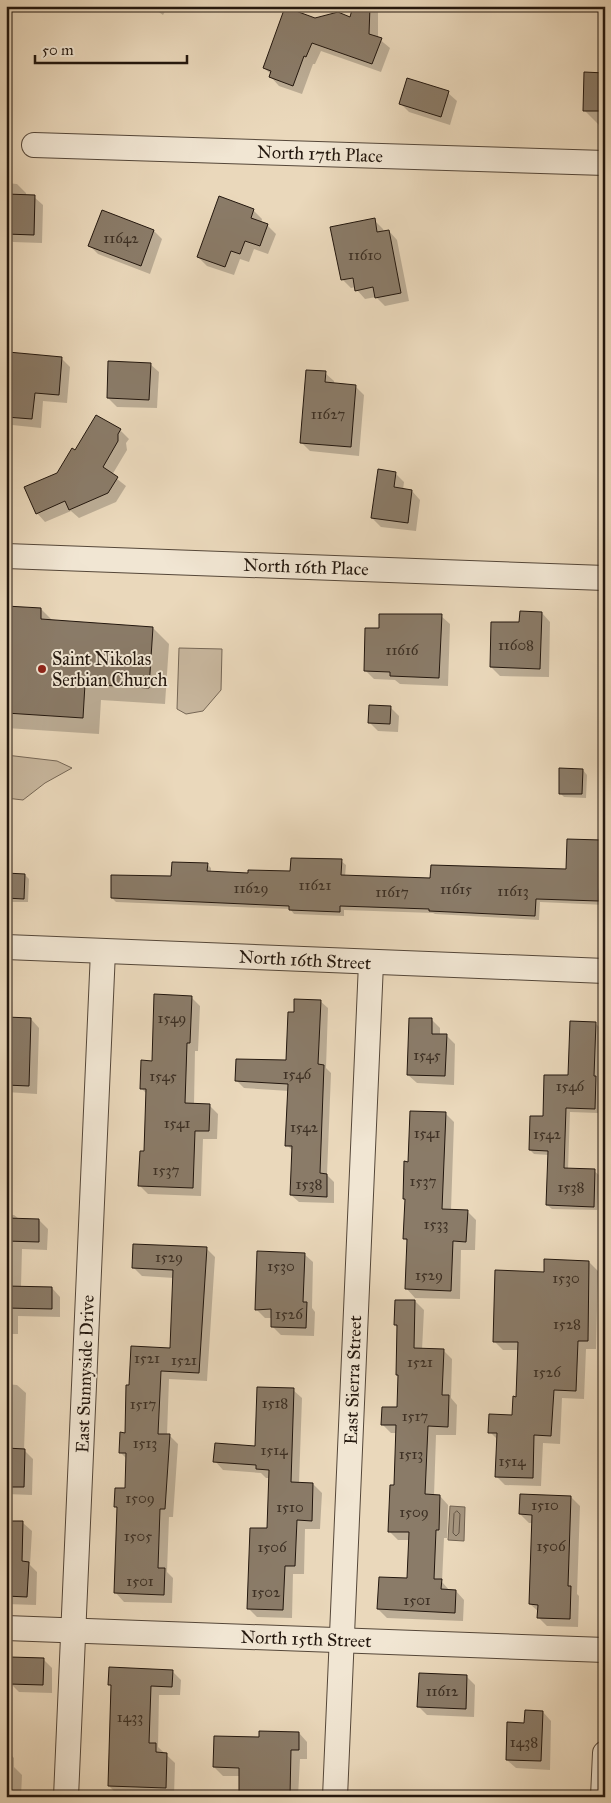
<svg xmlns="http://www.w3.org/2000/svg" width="611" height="1803" font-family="'IM FELL Great Primer',serif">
  <rect width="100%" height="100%" fill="#ead8bb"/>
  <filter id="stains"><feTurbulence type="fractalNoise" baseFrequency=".004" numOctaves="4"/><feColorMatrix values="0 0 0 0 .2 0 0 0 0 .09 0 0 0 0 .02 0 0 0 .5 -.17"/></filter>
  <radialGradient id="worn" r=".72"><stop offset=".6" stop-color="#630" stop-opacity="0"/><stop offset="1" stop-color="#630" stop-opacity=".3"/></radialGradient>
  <g fill="#c8b79e" stroke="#766756">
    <path d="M179 648 222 649 221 690 203 711 186 714 177 709Z"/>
    <path d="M6 755 57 761 72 768 45 783 23 800 6 798Z"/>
  </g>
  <path fill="#a69680" stroke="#726352" d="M450 1506 465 1507 464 1541 448 1540Z"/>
  <g fill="#0003">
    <path d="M150 6H168L163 15Z"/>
    <path d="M355 6H373L378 12V38L390 48 381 72 321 51 315 64H313L302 94 279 86 271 77 272 75 264 68 315 19 351 18Z"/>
    <path d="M605 74V125H599L584 110Z"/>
    <path d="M448 93 457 101 450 125 409 112 401 104Z"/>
    <path d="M6 183 17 184 26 193V196L34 197 43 205 42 243 13 242 6 235Z"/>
    <path d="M253 210 262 219 261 223 267 225 276 234 268 254 254 249 249 262 240 259 234 275 207 266 198 257Z"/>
    <path d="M102 212 154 231 162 239 150 274 98 254 90 246Z"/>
    <path d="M374 220 383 229 384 232 389 231 397 240 409 301 385 306 376 297 365 299 357 290 356 287 351 288 342 279Z"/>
    <path d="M62 359 70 367 67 403 43 401 41 428 12 425 6 419V383Z"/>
    <path d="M150 364 159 372 157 408 117 407 108 398Z"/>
    <path d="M325 373 334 381V384L355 386 364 395 359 456 310 451 301 442Z"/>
    <path d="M120 430 129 439 126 443 127 450 112 475 126 486 116 502 79 518 71 511 45 522 37 513 57 474 76 452Z"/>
    <path d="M395 473 404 482 403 490 412 491 420 500 416 531 381 527 372 518Z"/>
    <path d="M41 609 53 621 153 628 169 644 165 704 101 700 99 734 6 728V618Z"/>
    <path d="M542 613 550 622 549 677 500 676 491 667Z"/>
    <path d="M441 616 450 624 448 686 400 684 395 680 374 679 365 670 380 629Z"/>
    <path d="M390 707 399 716 398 732 378 731 369 722Z"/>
    <path d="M583 770 587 775 586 798 564 797 560 793Z"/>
    <path d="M601 842 605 846V905L540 902 539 920 435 914 433 913 344 910V916L294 914 290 909 116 902 112 898 207 864 211 868V873L249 874 292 872 341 861 346 865 345 877 432 880 567 870Z"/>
    <path d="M6 875H25L29 879 28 902H6Z"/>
    <path d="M191 997 200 1006 198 1051H195L194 1104 209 1105 218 1114 217 1139H203L201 1196 148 1194 140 1186 145 1153 147 1094 142 1089 153 1062Z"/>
    <path d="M320 1001 328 1008 326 1068 331 1073 327 1175 334 1182V1203L299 1202 291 1195 293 1151 287 1145 289 1091 244 1088 237 1081 287 1062 295 1013Z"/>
    <path d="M6 1019H31L39 1028 37 1094 6 1092Z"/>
    <path d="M432 1020 440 1028V1035H446L455 1044 454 1085 417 1083 408 1075Z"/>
    <path d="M595 1023 599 1027 598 1113 570 1112 568 1170 594 1171 599 1175 597 1210 552 1209 547 1205 549 1155 534 1154 530 1150 544 1118 569 1077Z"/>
    <path d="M445 1113 454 1122 451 1210 467 1211 476 1220 475 1250H461L460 1299 415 1298 407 1289 408 1242 405 1239 406 1201 404 1199 410 1163Z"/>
    <path d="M6 1215H14L19 1219 39 1220 48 1229 47 1250 22 1249 21 1287 52 1288 60 1297V1317L18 1316V1334H6Z"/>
    <path d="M206 1248 215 1257 207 1381 169 1379 167 1435H169L178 1444 173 1517H169L167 1572 173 1578 172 1603 124 1602 116 1593 118 1510 116 1507 126 1489 127 1459 120 1452 126 1434 130 1386 172 1349 174 1278 142 1276 133 1267Z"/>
    <path d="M304 1254 313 1262 312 1308 315 1312 314 1336 281 1335 272 1326V1318H265L256 1309Z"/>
    <path d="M589 1262 598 1271 596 1349H586L584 1399 562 1398 560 1444 543 1443 541 1486 505 1485 496 1476 498 1440 490 1432 513 1416 517 1398 519 1350H503L494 1341 545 1273Z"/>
    <path d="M415 1301 424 1310 422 1350H443L452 1359 451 1398 457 1405 456 1435H436L434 1496H440L448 1505 447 1538H444L442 1582 450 1591H456L464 1600 463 1621 387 1618 378 1609 409 1579 410 1540H398L389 1531 395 1486 397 1433H391L382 1424 398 1409 399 1377 397 1375 398 1328 395 1325Z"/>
    <path d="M6 1384 17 1385 26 1393 24 1450 33 1459 32 1495 6 1494Z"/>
    <path d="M293 1390 302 1398 299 1484H313L322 1493 320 1529H305L304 1574H293L292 1618 257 1617 248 1608 269 1530 270 1478H266L261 1473 223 1470 215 1461 257 1447Z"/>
    <path d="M571 1497 580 1506 577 1594 579 1596 578 1627 547 1626 538 1617 539 1612 530 1604 533 1523H529L520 1514Z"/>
    <path d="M6 1522 23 1523 32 1531 30 1565 37 1572 36 1605 6 1604Z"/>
    <path d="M44 1660 52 1668V1693L19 1692 10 1683Z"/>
    <path d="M172 1671 181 1680 180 1695H159L158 1747 175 1763 174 1796 118 1795 109 1786 112 1687 109 1684Z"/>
    <path d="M466 1676 475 1685 474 1717 427 1715 419 1707Z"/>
    <path d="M543 1712 551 1721 550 1770 516 1768 507 1760Z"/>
    <path d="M299 1733 307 1742V1759H300L298 1797H243L240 1793V1776H223L214 1767 261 1738Z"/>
    <path d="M6 1750 14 1758V1767L22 1775 21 1797H6Z"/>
  </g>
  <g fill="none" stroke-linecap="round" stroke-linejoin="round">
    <path stroke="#645647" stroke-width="1" d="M457 1511 460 1514 459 1533 456 1536 453 1533 454 1514Z"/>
  </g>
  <g fill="#8a7b68" stroke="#23170e">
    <path d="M353 6H370L369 34 382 38 372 64 312 43 306 57 304 56 293 86 269 77 271 71 263 68 285 7 315 18 338 12 350 17Z"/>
    <path d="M584 72 605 73V111H583Z"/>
    <path d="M407 78 449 91 441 117 399 104Z"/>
    <path d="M6 194 35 195 34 235 6 234Z"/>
    <path d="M219 196 254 209 251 218 268 224 260 246 245 241 240 254 231 251 225 267 197 257Z"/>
    <path d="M102 210 154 230 141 266 88 246Z"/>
    <path d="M375 218 377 232 389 230 401 293 375 298 373 287 355 291 353 278 341 280 330 227Z"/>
    <path d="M8 352 62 357 59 395 35 393 32 419 6 417V371Z"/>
    <path d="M108 361 151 363 149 400 107 398Z"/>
    <path d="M306 370 326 371 325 382 356 385 351 447 300 443Z"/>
    <path d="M96 415 121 429 118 434V441L103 467 118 477 108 493 69 510 65 501 36 514 24 487 57 473 72 448 75 450Z"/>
    <path d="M378 469 396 472 394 487 412 490 408 523 371 518Z"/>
    <path d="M6 606 41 608V619L153 627 149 688 85 684 83 718 6 713Z"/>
    <path d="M520 611 542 612 540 669 490 667 491 622H519Z"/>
    <path d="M379 614H442L439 678 390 676V672L364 671 365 628H379Z"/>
    <path d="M369 705 391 706 390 724 368 723Z"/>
    <path d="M559 768 583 769 582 794H559Z"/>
    <path d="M567 839 601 840 599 901 536 899 535 916 429 911V909L340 906V912L289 910V906L111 898V875L171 876 172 862 208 863 207 871 248 873V870L290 871 291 858 342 859 341 875 430 878 431 865 566 869Z"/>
    <path d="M6 873 25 874 24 899 6 898Z"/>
    <path d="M154 994 192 996 190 1043H187L185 1103 210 1104 209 1131H195L193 1188 138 1186 140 1151H144L146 1089H140L141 1060 152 1061Z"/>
    <path d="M294 999 321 1000 318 1064 324 1065 320 1173 327 1174V1197L290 1195 292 1146H285L288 1084 235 1081 236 1059 286 1060 288 1012H294Z"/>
    <path d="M6 1017 31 1018 29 1086 6 1085Z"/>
    <path d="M409 1018H432V1034H447L445 1076 407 1075Z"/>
    <path d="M570 1021 596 1022 594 1076H596L595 1109 566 1108 564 1168 595 1169 594 1207 546 1205 548 1151 529 1150 530 1116H543L544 1075H568Z"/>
    <path d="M410 1111 446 1112 442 1209 468 1210 466 1242 453 1241 451 1291 405 1289 407 1239H403L405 1199H403L404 1161 408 1162Z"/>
    <path d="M6 1218 39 1219V1242L6 1241Z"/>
    <path d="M133 1244 207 1247 199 1373 161 1371 158 1434H170L165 1509H160L158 1568H165L164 1595 114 1593 117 1507H114L115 1488H125L126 1453H119L120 1432 125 1433 126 1385H129L131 1346 170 1348 173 1270 132 1268Z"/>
    <path d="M257 1251 305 1253 303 1302H307L306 1328 271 1327V1309L255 1310Z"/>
    <path d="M544 1259 589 1261 588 1341H578L576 1391 554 1390 551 1436 534 1435 533 1478 495 1477 497 1433H488L489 1414 512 1415 513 1396 516 1397 518 1342H493L495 1270 544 1272Z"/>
    <path d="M6 1286 52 1287V1309L6 1308Z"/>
    <path d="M395 1300H415L414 1348 444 1349 442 1395H449L448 1427 428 1426 425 1494 440 1495 439 1530H436L434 1579H442L441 1589 456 1590 455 1613 377 1609 379 1577 407 1578 409 1532H388L390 1485H394L396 1425H381L382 1407H397L398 1375H396L397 1325H394Z"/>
    <path d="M257 1387 294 1388 291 1482 313 1483 312 1521 297 1520 295 1566H285L283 1610 247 1609 250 1528H267L269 1470 256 1469V1465L213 1462 215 1443 255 1446Z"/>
    <path d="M6 1448 25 1449 24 1487H6Z"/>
    <path d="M520 1494 571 1496 568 1586H571L570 1619 537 1618 538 1605 529 1604 532 1515 519 1514Z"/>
    <path d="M6 1521H23L22 1561 29 1562 27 1597 6 1596Z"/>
    <path d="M10 1657 44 1658 43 1685 9 1684Z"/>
    <path d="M109 1667 173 1670 172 1687 151 1686 149 1743H156V1752L167 1753 166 1788 108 1786 111 1685H108Z"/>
    <path d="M419 1673 467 1675 466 1709 417 1707Z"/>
    <path d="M525 1710 543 1711 541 1761 506 1760 507 1722 524 1723Z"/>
    <path d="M259 1731 299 1732V1750H291L290 1796 239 1794V1768L213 1767 214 1736 259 1737Z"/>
  </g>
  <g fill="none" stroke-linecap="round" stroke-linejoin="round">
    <defs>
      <g id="minor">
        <path d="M34 145 605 163"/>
        <path d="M6 556 605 578"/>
        <path d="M6 947 605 971"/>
        <path d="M6 1628 605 1650"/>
        <path d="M66 1797 103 951"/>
        <path d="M335 1797 371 963"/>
        <path d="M603 1797 605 1753"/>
      </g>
    </defs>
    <use href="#minor" stroke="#554739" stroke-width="26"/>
    <use href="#minor" stroke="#f1e6d3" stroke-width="24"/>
  </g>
  <circle fill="#8f2418" stroke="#f1e6d3" stroke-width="2" cx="42" cy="669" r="5"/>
  <g text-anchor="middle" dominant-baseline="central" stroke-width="4" stroke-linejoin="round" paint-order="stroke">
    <g font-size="15" fill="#3d3024">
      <text x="121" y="238">11642</text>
      <text x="365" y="255">11610</text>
      <text x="328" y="414">11627</text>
      <text x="516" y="645">11608</text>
      <text x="402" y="650">11616</text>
      <text x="315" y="885">11621</text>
      <text x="251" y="888">11629</text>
      <text x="456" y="889">11615</text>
      <text x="513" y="891">11613</text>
      <text x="392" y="892">11617</text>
      <text x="172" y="1018">1549</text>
      <text x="427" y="1055">1545</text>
      <text x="297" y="1074">1546</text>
      <text x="163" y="1076">1545</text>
      <text x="570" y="1086">1546</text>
      <text x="177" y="1123">1541</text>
      <text x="304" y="1127">1542</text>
      <text x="427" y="1133">1541</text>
      <text x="547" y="1134">1542</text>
      <text x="166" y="1170">1537</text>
      <text x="423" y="1181">1537</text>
      <text x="309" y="1184">1538</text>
      <text x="571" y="1187">1538</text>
      <text x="436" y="1224">1533</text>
      <text x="169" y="1257">1529</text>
      <text x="281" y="1266">1530</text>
      <text x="429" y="1275">1529</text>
      <text x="566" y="1278">1530</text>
      <text x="289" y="1314">1526</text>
      <text x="567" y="1324">1528</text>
      <text x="147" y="1358">1521</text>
      <text x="184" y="1360">1521</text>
      <text x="420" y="1362">1521</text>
      <text x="547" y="1372">1526</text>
      <text x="275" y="1403">1518</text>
      <text x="143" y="1404">1517</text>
      <text x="415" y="1416">1517</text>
      <text x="145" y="1443">1513</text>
      <text x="274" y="1450">1514</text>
      <text x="411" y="1454">1513</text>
      <text x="512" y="1461">1514</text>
      <text x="140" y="1498">1509</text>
      <text x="545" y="1505">1510</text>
      <text x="290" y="1507">1510</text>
      <text x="414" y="1512">1509</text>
      <text x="138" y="1536">1505</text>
      <text x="551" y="1546">1506</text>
      <text x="272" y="1547">1506</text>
      <text x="140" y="1581">1501</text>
      <text x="266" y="1592">1502</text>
      <text x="417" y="1600">1501</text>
      <text x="442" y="1691">11612</text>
      <text x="130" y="1717">1433</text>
      <text x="524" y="1742">1438</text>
    </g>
    <g font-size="18" fill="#23170e" stroke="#f1e6d3">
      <text transform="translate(320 154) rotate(2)">North 17th Place</text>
      <text transform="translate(306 567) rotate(2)">North 16th Place</text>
      <text transform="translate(305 960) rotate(3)">North 16th Street</text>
      <text transform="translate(85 1374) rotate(-88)">East Sunnyside Drive</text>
      <text transform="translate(353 1380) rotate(-88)">East Sierra Street</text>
      <text transform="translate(306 1639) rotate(2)">North 15th Street</text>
    </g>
    <g font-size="18" fill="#23170e" stroke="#f1e6d3" text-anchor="start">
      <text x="52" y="659">Saint Nikolas<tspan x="52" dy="21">Serbian Church</tspan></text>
    </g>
  </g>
  <rect width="611" height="1803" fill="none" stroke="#ead8bb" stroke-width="25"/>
  <rect x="8" y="8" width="596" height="1788" fill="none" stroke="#23170e" stroke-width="2.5"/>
  <rect x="12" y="12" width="586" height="1778" fill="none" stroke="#23170e"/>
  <path d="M35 55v8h152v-8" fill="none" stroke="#23170e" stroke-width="2.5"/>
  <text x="42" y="55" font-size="15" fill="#23170e" stroke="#f1e6d3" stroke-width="4" paint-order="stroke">50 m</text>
  <rect width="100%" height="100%" filter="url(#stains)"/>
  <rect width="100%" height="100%" fill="url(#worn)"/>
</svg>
